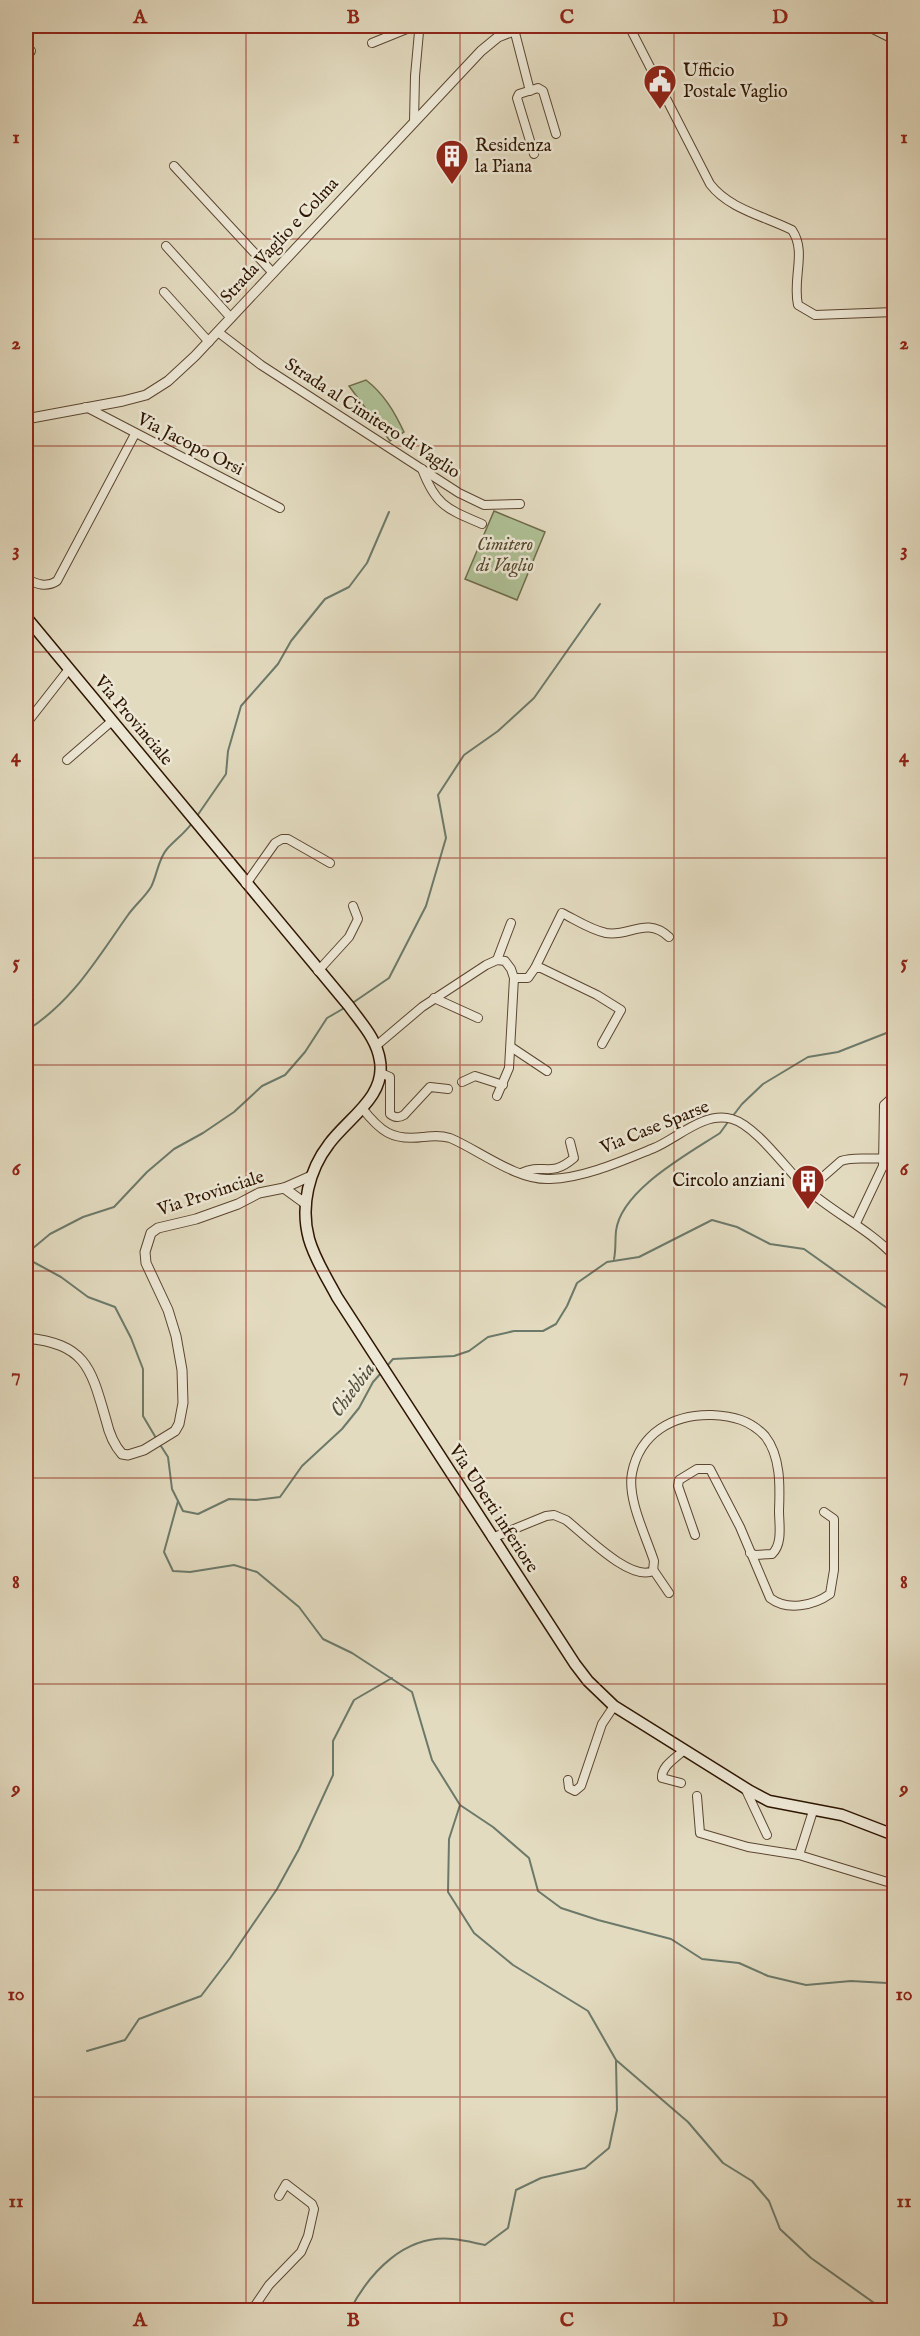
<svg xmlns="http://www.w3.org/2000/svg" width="920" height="2336" font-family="'IM FELL English',serif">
  <rect width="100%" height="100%" fill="#e3dbc0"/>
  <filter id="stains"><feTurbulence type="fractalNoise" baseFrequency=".00333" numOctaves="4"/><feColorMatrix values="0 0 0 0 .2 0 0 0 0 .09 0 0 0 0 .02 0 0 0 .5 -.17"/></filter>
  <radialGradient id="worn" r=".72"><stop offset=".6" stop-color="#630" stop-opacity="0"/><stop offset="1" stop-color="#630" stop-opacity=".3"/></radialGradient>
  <g fill="#afc196" stroke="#6e6b4b" stroke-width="1.5">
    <path d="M366 380C384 394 394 411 404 432L390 441 349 386Z"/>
    <path d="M494 511 545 532 517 600 465 579Z"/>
  </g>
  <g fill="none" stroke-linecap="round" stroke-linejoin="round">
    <g stroke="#6c7969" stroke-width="2">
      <path d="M197 816 226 774 228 751 241 706 278 664 291 641 325 599 349 587 367 563 389 512"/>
      <path d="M351 1004 389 978 426 906 446 838 438 795 464 755 498 731 534 698 600 604"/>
      <path d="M26 1031C73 1001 96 960 128 915 135 905 145 897 151 887 157 876 158 859 167 849 175 840 185 833 192 823"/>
      <path d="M732 1117 742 1104 763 1084 808 1057 838 1052 894 1030"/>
      <path d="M26 1254 50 1234 83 1217 114 1207 147 1172 174 1149 203 1133 234 1112 262 1086 285 1075 305 1052 327 1018 346 1007"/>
      <path d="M26 1258 61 1277 88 1297 115 1307 131 1338 143 1369V1416L156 1438"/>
      <path d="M614 1259C616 1250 615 1241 616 1231 621 1190 688 1154 720 1133L728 1122"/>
      <path d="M387 1366 393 1359 454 1356 469 1351 488 1337 514 1331H543L556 1324 567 1306 577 1283 607 1262 639 1257 712 1220 737 1227 770 1244 804 1249 894 1313"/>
      <path d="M159 1443 168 1457 172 1489 183 1511 198 1514 229 1499 256 1500 280 1497 302 1466 342 1429 359 1408 373 1382 382 1372"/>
      <path d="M178 1501 164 1552 173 1571 190 1572 234 1565 257 1572 299 1607 323 1639 352 1653 412 1692 432 1760 460 1805 493 1827 529 1858 538 1891 561 1908 598 1920 671 1939 702 1959 739 1963 768 1976 806 1985 851 1981 887 1983 894 1987"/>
      <path d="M460 1805 449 1839 448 1892 474 1933 513 1965 588 2011 616 2060 688 2122 723 2163 752 2181 769 2201 780 2229 811 2258 884 2310"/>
      <path d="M87 2051 125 2040 139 2019 201 1996 230 1958 277 1889 299 1849 333 1775V1741L354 1700 392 1678"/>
      <path d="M350 2310C370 2272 405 2234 453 2239 464 2240 475 2243 485 2245L508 2228 516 2190 541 2178 585 2168 609 2148 617 2110 616 2061"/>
    </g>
    <defs>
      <g id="minor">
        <path d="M629 26 710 184C729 209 764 216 792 230 807 252 792 278 798 305L815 315 894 312"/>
        <path d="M514 29 530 91"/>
        <path d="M372 43 414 26H422"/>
        <path d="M26 49 31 51 26 58"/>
        <path d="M414 122 415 76 419 32 422 26"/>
        <path d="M534 154 517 98 519 94 538 88 543 91 556 134"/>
        <path d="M174 166 273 273"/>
        <path d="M166 246 231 318"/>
        <path d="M164 292 209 342"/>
        <path d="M218 332 261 365 459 493 484 505 520 504"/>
        <path d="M86 407 280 508"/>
        <path d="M422 469C436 506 447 509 482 524"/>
        <path d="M26 579C37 584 46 588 57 581L135 434"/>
        <path d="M26 724 69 669"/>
        <path d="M67 760 112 721"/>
        <path d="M246 884 275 843 282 839H288L330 863"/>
        <path d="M497 960 511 923"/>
        <path d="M535 968 562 913C576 920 591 930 606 933 630 937 646 916 669 937"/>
        <path d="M318 971 349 937 358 919 353 906"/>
        <path d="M514 978H528L535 968H541L597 995 621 1010 602 1044"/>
        <path d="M434 998 478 1018"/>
        <path d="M376 1046 422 1007 486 965 497 960 505 961 511 969 514 978 509 1068 497 1096"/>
        <path d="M511 1047 547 1071"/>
        <path d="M381 1073 390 1077V1114C395 1118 399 1118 404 1115L430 1087 448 1089"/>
        <path d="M462 1082 475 1076 503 1085"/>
        <path d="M362 1108C380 1131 392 1141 423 1137 432 1136 440 1135 450 1138 479 1150 517 1181 550 1179 584 1178 622 1161 654 1148 678 1138 704 1111 732 1119 757 1126 788 1172 808 1190 835 1214 869 1229 894 1256"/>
        <path d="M521 1173C544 1162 549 1179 574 1158L570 1142"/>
        <path d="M808 1190 841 1161C854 1156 869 1160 883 1158"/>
        <path d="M856 1223 883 1166 884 1105 894 1096"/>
        <path d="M695 1535 678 1486 679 1480 697 1469H710L740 1527 770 1598C787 1611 813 1606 830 1594L834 1570V1519L824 1512"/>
        <path d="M492 1538 546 1516 554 1515 566 1520C584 1534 630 1582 653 1571L654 1561C646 1536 627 1499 632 1473 640 1433 673 1414 712 1415 733 1416 750 1420 765 1436 781 1456 780 1487 779 1511 779 1524 783 1544 772 1554L755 1555 750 1553"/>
        <path d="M654 1571 669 1593"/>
        <path d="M568 1780 569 1788 575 1791 581 1786 602 1724 614 1706"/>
        <path d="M681 1783 662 1778C661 1766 676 1758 684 1750"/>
        <path d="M745 1788 767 1835"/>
        <path d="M697 1796 700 1833 748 1847 799 1855 894 1884"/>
        <path d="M799 1855 813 1811"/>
        <path d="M252 2310 269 2285 301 2252 308 2236 314 2209 312 2204 286 2184 279 2196"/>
      </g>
      <g id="tertiary">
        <path d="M868 26 894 39"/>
        <path d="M26 419 123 401 146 395 168 381 195 356 481 51 498 37 526 26"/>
        <path d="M284 1188 306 1204"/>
        <path d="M26 1338C86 1344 91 1368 106 1420 109 1433 113 1444 122 1454L128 1455 144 1450 175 1431 179 1424 183 1403 182 1370 176 1336 168 1310 146 1263 145 1252 151 1233 158 1228 196 1219 238 1204 259 1193 284 1188 311 1176"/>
      </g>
      <path id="secondary" d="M26 617 349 1006C361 1023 377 1039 380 1061 386 1097 348 1118 329 1144 309 1170 300 1206 309 1239 315 1260 327 1278 337 1297L575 1664 588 1681 614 1706 750 1791 769 1801 842 1815 894 1835"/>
    </defs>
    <use href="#minor" stroke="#5b4630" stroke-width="10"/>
    <use href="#tertiary" stroke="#5b4630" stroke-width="11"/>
    <use href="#secondary" stroke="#2e1500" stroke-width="13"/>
    <use href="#minor" stroke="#ede8d6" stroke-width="8"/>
    <use href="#tertiary" stroke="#ede8d6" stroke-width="9"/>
    <use href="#secondary" stroke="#ede8d6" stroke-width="10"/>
  </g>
  <path fill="none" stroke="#8f2418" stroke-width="1.5" stroke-opacity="0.55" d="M246 26V2310M460 26V2310M674 26V2310M26 239H894M26 446H894M26 652H894M26 858H894M26 1065H894M26 1271H894M26 1478H894M26 1684H894M26 1890H894M26 2097H894"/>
  <defs>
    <symbol id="civic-pin" viewBox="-11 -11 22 30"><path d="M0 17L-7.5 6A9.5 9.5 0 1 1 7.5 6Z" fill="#8f2418" stroke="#ede8d6"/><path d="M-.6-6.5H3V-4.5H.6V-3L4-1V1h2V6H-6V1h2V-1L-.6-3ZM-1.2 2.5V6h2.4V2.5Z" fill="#fff"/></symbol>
    <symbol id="building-pin" viewBox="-11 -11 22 30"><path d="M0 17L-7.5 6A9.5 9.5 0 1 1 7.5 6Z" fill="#8f2418" stroke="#ede8d6"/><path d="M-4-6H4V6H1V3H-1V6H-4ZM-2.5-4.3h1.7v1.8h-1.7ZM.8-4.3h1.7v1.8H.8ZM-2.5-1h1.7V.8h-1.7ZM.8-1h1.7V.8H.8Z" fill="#fff"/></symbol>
  </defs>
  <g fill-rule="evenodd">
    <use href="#civic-pin" x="641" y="62" width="38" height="52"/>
    <use href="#building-pin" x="433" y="137" width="38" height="52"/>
    <use href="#building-pin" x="789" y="1162" width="38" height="52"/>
  </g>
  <g text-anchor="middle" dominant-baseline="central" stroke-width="5" stroke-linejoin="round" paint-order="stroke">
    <g font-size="18" fill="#2e1500" stroke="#ede8d6" text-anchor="start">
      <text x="683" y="71">Ufficio<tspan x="683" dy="21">Postale Vaglio</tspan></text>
      <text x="475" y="146">Residenza<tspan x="475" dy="21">la Piana</tspan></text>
      <text x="785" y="1181" text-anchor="end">Circolo anziani</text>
    </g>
    <g font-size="18" fill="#2e1500" stroke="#ede8d6">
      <text transform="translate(280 241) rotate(-47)">Strada Vaglio e Colma</text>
      <text transform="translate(372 419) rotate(33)">Strada al Cimitero di Vaglio</text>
      <text transform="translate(190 445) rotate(27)">Via Jacopo Orsi</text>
      <text transform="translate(133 721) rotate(50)">Via Provinciale</text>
      <text transform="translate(655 1128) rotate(-22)">Via Case Sparse</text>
      <text transform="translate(211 1194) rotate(-18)">Via Provinciale</text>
      <text transform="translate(493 1509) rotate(57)">Via Uberti inferiore</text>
    </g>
    <g font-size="18" font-style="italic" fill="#55492d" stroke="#ede8d6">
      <text x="505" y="545">Cimitero<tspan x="505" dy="21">di Vaglio</tspan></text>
    </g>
    <g font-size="20" font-style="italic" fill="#524f3d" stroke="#ede8d6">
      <text transform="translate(353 1390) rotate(-54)">Chiebbia</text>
    </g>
  </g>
  <rect width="920" height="2336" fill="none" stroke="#e3dbc0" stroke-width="66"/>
  <rect x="33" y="33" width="854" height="2270" fill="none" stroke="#8f2418" stroke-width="2"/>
  <g font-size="20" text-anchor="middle" font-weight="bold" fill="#8f2418">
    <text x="140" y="23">A</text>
    <text x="353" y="23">B</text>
    <text x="567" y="23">C</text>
    <text x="780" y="23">D</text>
    <text x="16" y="143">1</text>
    <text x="904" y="143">1</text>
    <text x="16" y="349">2</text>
    <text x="904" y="349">2</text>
    <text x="16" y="556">3</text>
    <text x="904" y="556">3</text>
    <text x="16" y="762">4</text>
    <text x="904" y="762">4</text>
    <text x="16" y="968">5</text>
    <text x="904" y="968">5</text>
    <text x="16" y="1175">6</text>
    <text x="904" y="1175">6</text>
    <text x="16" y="1381">7</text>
    <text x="904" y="1381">7</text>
    <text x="16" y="1588">8</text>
    <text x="904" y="1588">8</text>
    <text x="16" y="1794">9</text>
    <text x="904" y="1794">9</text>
    <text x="16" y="2000">10</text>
    <text x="904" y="2000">10</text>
    <text x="16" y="2207">11</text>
    <text x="904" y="2207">11</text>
    <text x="140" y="2326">A</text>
    <text x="353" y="2326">B</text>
    <text x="567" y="2326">C</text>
    <text x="780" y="2326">D</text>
  </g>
  <rect width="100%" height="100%" filter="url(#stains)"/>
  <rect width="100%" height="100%" fill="url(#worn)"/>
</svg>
